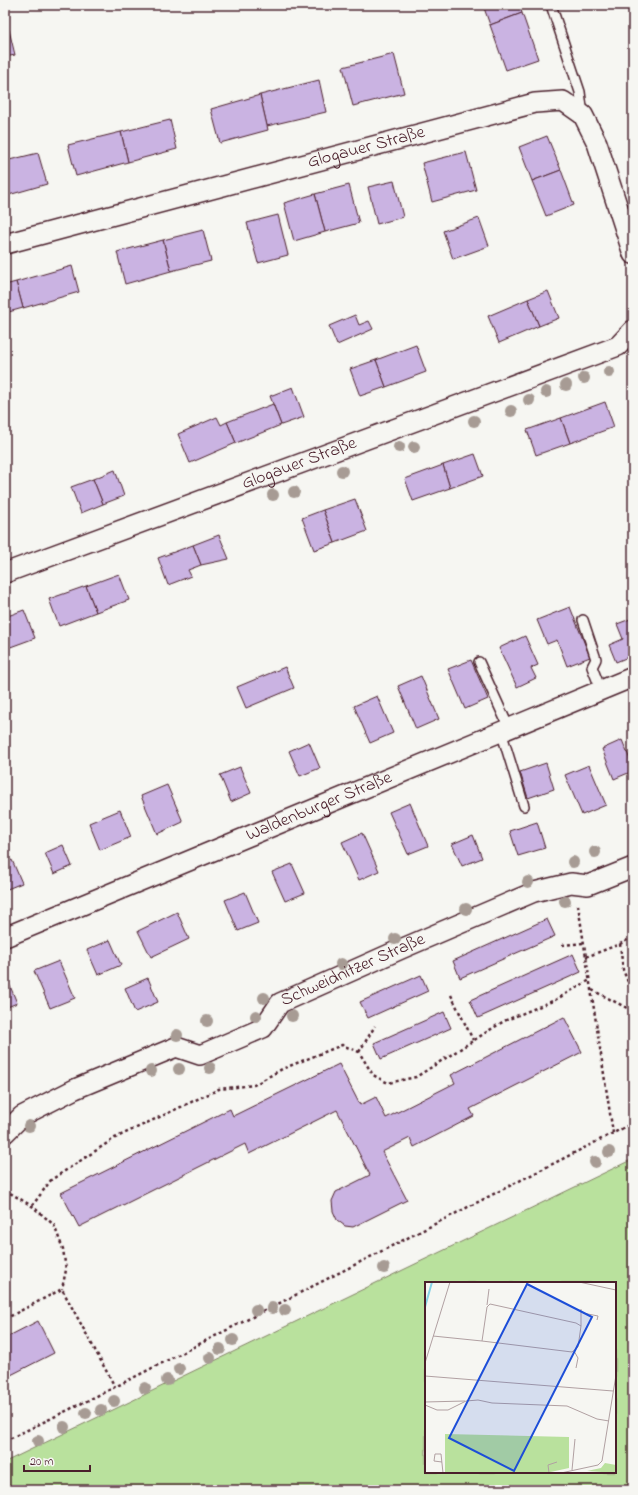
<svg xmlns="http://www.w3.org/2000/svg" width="638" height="1495" font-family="'Indie Flower',sans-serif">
  <rect width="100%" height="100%" fill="#f6f6f2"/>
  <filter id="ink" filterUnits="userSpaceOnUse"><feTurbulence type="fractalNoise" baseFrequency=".025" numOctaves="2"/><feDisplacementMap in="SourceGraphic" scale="8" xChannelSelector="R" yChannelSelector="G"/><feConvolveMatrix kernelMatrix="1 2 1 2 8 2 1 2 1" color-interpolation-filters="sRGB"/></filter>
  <g filter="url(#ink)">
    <path fill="#b9e19d" stroke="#828064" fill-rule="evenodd" d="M633 1159V1490H5V1462ZM426 1283H615V1472H426Z"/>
    <g fill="#cab3e2" stroke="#4a1f2b">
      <path d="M483 5H519L522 13 490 25Z"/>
      <path d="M629 5H633V18Z"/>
      <path d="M522 13 538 59 506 70 490 25Z"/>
      <path d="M9 30 15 55 5 57V31Z"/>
      <path d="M394 54 404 93 353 106 343 67Z"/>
      <path d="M319 80 326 112 267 126 260 95Z"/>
      <path d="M260 95 268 130 220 143 211 109Z"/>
      <path d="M170 120 177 149 128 162 121 132Z"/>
      <path d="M121 132 128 162 76 176 68 145Z"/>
      <path d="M547 136 561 170 532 181 519 147Z"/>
      <path d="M466 152 476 190 432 202 422 163Z"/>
      <path d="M38 153 47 184 5 196V161Z"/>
      <path d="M561 170 574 205 546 216 532 181Z"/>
      <path d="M394 181 403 217 377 224 368 187Z"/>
      <path d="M349 185 359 223 325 232 315 194Z"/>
      <path d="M315 194 325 232 294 241 284 203Z"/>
      <path d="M278 215 288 255 258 263 247 223Z"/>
      <path d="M479 218 489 246 453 259 443 231Z"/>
      <path d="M203 230 211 261 171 271 163 240Z"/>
      <path d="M163 240 171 271 125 284 117 252Z"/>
      <path d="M72 266 79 292 23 308 16 282Z"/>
      <path d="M16 282 23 308 5 313V285Z"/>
      <path d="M548 291 559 318 539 326 528 299Z"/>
      <path d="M528 299 539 326 499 343 488 316Z"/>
      <path d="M355 315 359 325 369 321 373 329 337 345 329 326Z"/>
      <path d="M416 345 426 372 386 387 376 360Z"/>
      <path d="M376 360 386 387 360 396 350 369Z"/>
      <path d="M293 387 304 417 281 425 270 396Z"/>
      <path d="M605 402 614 427 570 443 561 418Z"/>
      <path d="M273 404 281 425 236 443 227 422Z"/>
      <path d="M217 417 221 425 227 422 236 443 190 463 178 434Z"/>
      <path d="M561 418 570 443 536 455 527 430Z"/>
      <path d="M475 454 483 476 450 488 443 465Z"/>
      <path d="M443 465 450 488 413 501 405 479Z"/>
      <path d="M115 470 124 496 103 504 93 479Z"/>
      <path d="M93 479 103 504 81 513 71 487Z"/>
      <path d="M355 499 367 531 335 543 323 510Z"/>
      <path d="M323 510 335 543 314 550 302 518Z"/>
      <path d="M219 535 229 559 201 565 193 545Z"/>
      <path d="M193 545 201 565 188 570 191 576 168 585 158 558Z"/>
      <path d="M119 574 129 600 96 612 86 586Z"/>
      <path d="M86 586 96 612 59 626 49 599Z"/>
      <path d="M570 607 590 657 567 666 557 640 547 644 537 620Z"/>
      <path d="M24 610 35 638 5 649V617Z"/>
      <path d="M633 618V655L616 662 609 645 623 639 617 624Z"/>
      <path d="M525 636 538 665 531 668 536 678 517 687 499 648Z"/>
      <path d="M471 660 488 699 465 709 448 669Z"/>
      <path d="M285 667 294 688 246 708 237 687Z"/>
      <path d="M421 676 439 719 416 729 398 686Z"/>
      <path d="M377 696 393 733 370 743 354 706Z"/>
      <path d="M622 740 633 767V771L614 779 602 749Z"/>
      <path d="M309 742 320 768 300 776 289 751Z"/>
      <path d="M546 763 554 789 528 798 520 772Z"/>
      <path d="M589 765 606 805 582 815 565 775Z"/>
      <path d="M240 767 251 793 231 802 220 775Z"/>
      <path d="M167 785 183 822 157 834 141 796Z"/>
      <path d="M410 803 428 846 408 854 389 812Z"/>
      <path d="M120 810 131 837 100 850 89 823Z"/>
      <path d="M537 822 545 848 518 856 510 831Z"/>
      <path d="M362 833 379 871 359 880 342 842Z"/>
      <path d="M473 835 482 858 462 866 452 844Z"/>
      <path d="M63 845 72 866 54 874 45 853Z"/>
      <path d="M12 860 22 883 5 890V863Z"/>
      <path d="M292 864 305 893 285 901 272 872Z"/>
      <path d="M245 892 258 923 238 931 225 900Z"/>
      <path d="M177 912 189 939 151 957 138 931Z"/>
      <path d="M547 919 555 936 460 978 453 961Z"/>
      <path d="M110 940 121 965 98 975 87 950Z"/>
      <path d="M573 954 581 972 478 1018 470 1000Z"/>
      <path d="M59 961 75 998 50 1008 34 971Z"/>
      <path d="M421 975 428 991 368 1018 360 1002Z"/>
      <path d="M148 978 158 1002 135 1012 125 988Z"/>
      <path d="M8 981 17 1003 5 1008V982Z"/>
      <path d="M444 1012 451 1028 381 1059 374 1043Z"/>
      <path d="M564 1017 582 1052 470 1109 474 1116 414 1147 410 1138 382 1152 407 1200 353 1227 345 1226 337 1220 333 1211 332 1201 336 1192 370 1175 337 1110 249 1154 245 1144 79 1227 61 1193 230 1109 233 1116 339 1064 360 1105 376 1097 386 1118 455 1083 451 1075Z"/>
      <path d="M38 1321 54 1353 5 1378V1338Z"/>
    </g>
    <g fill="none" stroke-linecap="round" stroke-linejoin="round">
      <defs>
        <g id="lane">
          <path d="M551 5 580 92 583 115"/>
          <path d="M583 620 596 659 592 667 601 690"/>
          <path d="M479 662 509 728"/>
          <path d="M501 731 524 806"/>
        </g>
        <g id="street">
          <path id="s1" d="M5 244 535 103 563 101 583 115 597 143 633 254"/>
          <path id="s2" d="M5 573 618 346 633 330"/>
          <path id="s3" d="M5 937 633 677"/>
          <path id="s4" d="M5 1133 22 1116 75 1089 176 1047 200 1055 263 1028 280 1003 401 949 534 892 571 883 588 885 633 867"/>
        </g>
      </defs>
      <use href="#lane" stroke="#4a1f2b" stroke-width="12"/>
      <use href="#street" stroke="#4a1f2b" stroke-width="22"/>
      <g stroke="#4a1f2b" stroke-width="2.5" stroke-dasharray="3 3" stroke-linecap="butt">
        <path d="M578 905 613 1133"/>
        <path d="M620 944 623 970 633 994"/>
        <path d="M562 945 584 943"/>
        <path d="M586 957 620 944 633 937"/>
        <path d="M592 990 633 1011"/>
        <path d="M451 995 473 1040"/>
        <path d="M359 1052 375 1026"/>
        <path d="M5 1190 32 1206 54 1225 63 1249 66 1270 62 1289"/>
        <path d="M32 1206 51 1180 115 1138 219 1089 254 1085 282 1069 342 1045 359 1052 373 1075 388 1083 416 1077 504 1021 555 1000 590 980"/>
        <path d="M5 1319 62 1289 115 1387"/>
        <path d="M5 1441 115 1387 633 1123"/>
      </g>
      <use href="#lane" stroke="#f6f6f2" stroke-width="9"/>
      <use href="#street" stroke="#f6f6f2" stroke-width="19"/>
    </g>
    <g fill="#a79b94">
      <circle cx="609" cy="372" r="6"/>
      <circle cx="584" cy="378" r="6"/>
      <circle cx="566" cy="385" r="6"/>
      <circle cx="546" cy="392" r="6"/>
      <circle cx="529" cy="400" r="6"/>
      <circle cx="511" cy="411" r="6"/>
      <circle cx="474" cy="421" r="6"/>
      <circle cx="399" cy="447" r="6"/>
      <circle cx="414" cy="447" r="6"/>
      <circle cx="342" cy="471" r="6"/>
      <circle cx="294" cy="492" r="6"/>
      <circle cx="273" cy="495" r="6"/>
      <circle cx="595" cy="852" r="6"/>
      <circle cx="573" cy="862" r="6"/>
      <circle cx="528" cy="882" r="6"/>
      <circle cx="565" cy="901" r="6"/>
      <circle cx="466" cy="909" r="6"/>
      <circle cx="395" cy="939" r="6"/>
      <circle cx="341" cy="964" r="6"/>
      <circle cx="264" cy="998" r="6"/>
      <circle cx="256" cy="1016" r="6"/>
      <circle cx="292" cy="1016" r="6"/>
      <circle cx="207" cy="1021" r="6"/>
      <circle cx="177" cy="1035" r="6"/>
      <circle cx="210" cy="1068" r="6"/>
      <circle cx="179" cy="1069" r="6"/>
      <circle cx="151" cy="1071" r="6"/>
      <circle cx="29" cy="1126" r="6"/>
      <circle cx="609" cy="1152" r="6"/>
      <circle cx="595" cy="1162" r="6"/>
      <circle cx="384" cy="1268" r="6"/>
      <circle cx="272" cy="1308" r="6"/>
      <circle cx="256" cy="1310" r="6"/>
      <circle cx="285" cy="1310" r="6"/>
      <circle cx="233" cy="1340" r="6"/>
      <circle cx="220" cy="1349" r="6"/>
      <circle cx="210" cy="1358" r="6"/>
      <circle cx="179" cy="1369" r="6"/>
      <circle cx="167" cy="1380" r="6"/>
      <circle cx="145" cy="1388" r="6"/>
      <circle cx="114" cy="1401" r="6"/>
      <circle cx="101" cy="1410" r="6"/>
      <circle cx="86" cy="1413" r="6"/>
      <circle cx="64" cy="1427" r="6"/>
      <circle cx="38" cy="1441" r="6"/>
    </g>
  </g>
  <g text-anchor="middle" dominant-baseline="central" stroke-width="3" stroke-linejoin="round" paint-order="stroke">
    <g font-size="18" fill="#4a1f2b" stroke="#f6f6f2">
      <text stroke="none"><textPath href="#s1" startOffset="374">Glogauer Straße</textPath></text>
      <text stroke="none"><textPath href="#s2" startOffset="314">Glogauer Straße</textPath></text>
      <text stroke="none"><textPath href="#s3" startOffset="340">Waldenburger Straße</textPath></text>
      <text stroke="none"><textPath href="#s4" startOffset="397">Schweidnitzer Straße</textPath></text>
    </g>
  </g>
  <g transform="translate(425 1282)">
    <rect width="191" height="191" fill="#f6f6f2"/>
    <path d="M20 152 144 155V186L121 191H20ZM180 181 191 183V191L162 189 176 186Z" fill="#b9e19d"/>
    <path fill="none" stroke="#86d2e6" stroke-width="2" d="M0 25 7 0"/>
    <path fill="none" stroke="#b1a0a2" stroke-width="1" d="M154 0 191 8M62 23 64 7M158 31 173 34 172 38M156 44V27M8 54 57 59 62 25 65 22 151 41 156 44 153 65 147 70 57 59M149 69 153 76 151 86M0 81 25 0M0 94 188 109M0 120 40 119M0 123 12 128H23L41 119 53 118 67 121 142 124 172 137 184 139M17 180 9 179 10 172H16L18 191M147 188 150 157M124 191 123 183 132 180M136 191 173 183 177 179 191 93"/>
    <path fill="#1d4ed8" fill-opacity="0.15" stroke="#1d4ed8" stroke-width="2" d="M102 2 167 35 89 189 24 156Z"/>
    <rect width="191" height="191" fill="none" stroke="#4a1f2b" stroke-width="2"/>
  </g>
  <rect width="638" height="1495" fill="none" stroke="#f6f6f2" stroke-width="20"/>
  <rect x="10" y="10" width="618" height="1475" fill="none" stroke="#4a1f2b" stroke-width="1.5" filter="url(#ink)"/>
  <path d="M24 1465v6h66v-6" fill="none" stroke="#4a1f2b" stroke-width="2"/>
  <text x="30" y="1465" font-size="12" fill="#4a1f2b" stroke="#f6f6f2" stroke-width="3" paint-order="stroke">20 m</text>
</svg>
